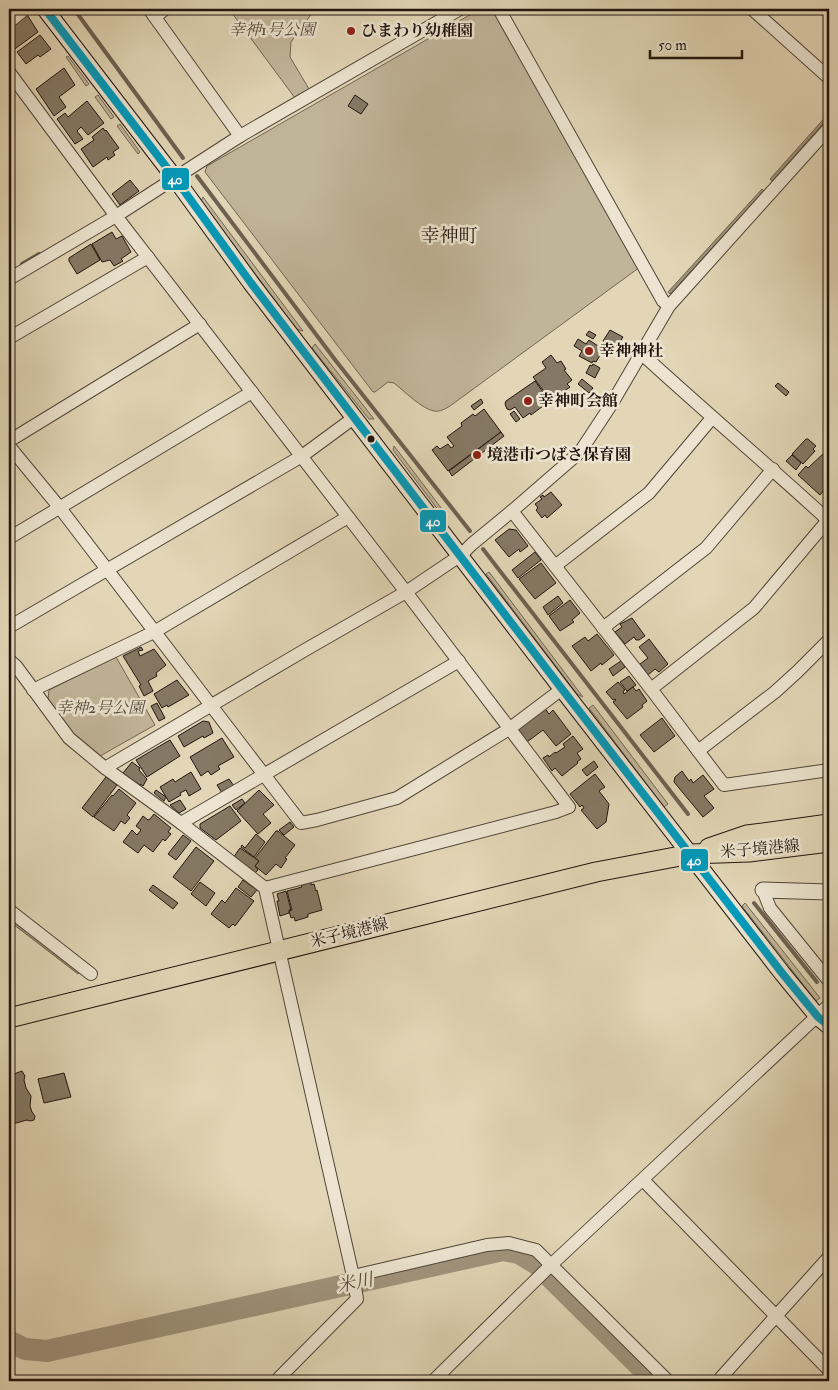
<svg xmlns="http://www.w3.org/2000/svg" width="838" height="1390" font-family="'IM FELL Double Pica','Noto Serif JP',serif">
  <rect width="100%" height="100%" fill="#e2d6b6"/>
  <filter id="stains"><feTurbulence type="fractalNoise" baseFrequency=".004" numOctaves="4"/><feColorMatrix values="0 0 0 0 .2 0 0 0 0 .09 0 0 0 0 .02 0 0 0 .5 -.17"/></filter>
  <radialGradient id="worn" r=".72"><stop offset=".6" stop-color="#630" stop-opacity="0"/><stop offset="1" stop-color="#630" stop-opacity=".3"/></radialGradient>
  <g fill="#c1b599" stroke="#706554">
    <path d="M229 9H315L291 42 290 57 309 89 295 98Z"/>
    <path d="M480 9H494L640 267 450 406C445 409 440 412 434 411 422 409 404 391 394 383L388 382 375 392H373L205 172 207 166Z"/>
    <path d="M68 56 89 84 86 86 66 57Z"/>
    <path d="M98 95 114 117 111 119 95 97Z"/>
    <path d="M120 124 140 152 138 154 117 126Z"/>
    <path d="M203 197 303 331 296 329 201 201Z"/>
    <path d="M315 344 374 419H369L312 348Z"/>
    <path d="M394 446 448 517 445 519 393 450Z"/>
    <path d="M489 572 583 697 577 694 486 574Z"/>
    <path d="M116 657 155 725 100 756 73 735 48 700 49 690Z"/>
    <path d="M593 705 668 804 664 807 589 708Z"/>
    <path d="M745 903 820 998 816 1001 742 906Z"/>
  </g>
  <g fill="#a0947d" stroke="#6d6151">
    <path d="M829 113V117L772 181 770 179Z"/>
    <path d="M762 189 764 191 670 294 668 292Z"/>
    <path d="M9 917 80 971 78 974 9 921Z"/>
  </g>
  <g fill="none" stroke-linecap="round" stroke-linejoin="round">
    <g stroke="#6d6151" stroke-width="4">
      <path d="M74 9 183 158"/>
      <path d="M197 176 336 361 470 531"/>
      <path d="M22 264 39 254"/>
      <path d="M483 549 688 814"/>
      <path d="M754 903 817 982"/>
      <path d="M9 1349 16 1344"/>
    </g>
    <path stroke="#a0947d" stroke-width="22" d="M9 1341 25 1349 47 1351 503 1250 519 1253 537 1264 655 1381"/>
  </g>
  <g fill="#857965" stroke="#20150e">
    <path d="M26 13 38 32 12 51 9 47V29Z"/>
    <path d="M40 35 51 49 40 57 38 55 26 64 17 52Z"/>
    <path d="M64 68 75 85 59 97 66 107 54 116 36 89Z"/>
    <path d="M355 95 368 104 361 114 348 106Z"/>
    <path d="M87 101 104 123 88 135 81 127 77 131 83 139 75 144 57 119 65 113 68 117Z"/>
    <path d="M103 128 105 131 106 130 119 148 113 152 115 155 108 160 107 157 93 167 81 149 94 140 92 137Z"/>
    <path d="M130 180 139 191 120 205 112 194Z"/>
    <path d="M112 232 116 239 122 236 131 252 121 259 123 261 114 266 110 260 102 262 92 244Z"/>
    <path d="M91 244 100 260 77 274 69 261V258Z"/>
    <path d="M610 330 623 337 616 348 603 341Z"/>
    <path d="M589 331 596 335 593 339 586 335Z"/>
    <path d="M578 339 586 344 589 340 601 348 600 351 602 352 596 362 593 361 592 363 579 356 582 351 574 346Z"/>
    <path d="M606 348 613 353 611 356 604 352Z"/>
    <path d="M551 355 557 363 561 361 566 369 564 370 572 380 567 384 570 387 559 395 557 392 549 398 533 377 546 368 542 362Z"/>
    <path d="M593 364 600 368 595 378 586 373 590 365 592 366Z"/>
    <path d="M582 379 593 388 589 393 578 384Z"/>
    <path d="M535 381 548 399 542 404 543 406 531 415 530 413 523 418 515 407 510 410 507 409 505 404 506 401Z"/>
    <path d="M778 383 789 392 786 396 775 386Z"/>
    <path d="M481 399 483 403 474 410 471 406Z"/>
    <path d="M484 409 501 432 448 471 432 450 437 446 440 449 448 444 451 448 454 446 447 437 462 426 461 423 473 414 475 416Z"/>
    <path d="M514 411 520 419 516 422 510 414Z"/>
    <path d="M501 432 504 436 452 476 449 471Z"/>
    <path d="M806 439H808L816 446 813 449 815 451 803 464 792 454Z"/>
    <path d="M824 453 829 458V484L820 495 798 475 806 466 808 468Z"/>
    <path d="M792 455 801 463 796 470 786 461Z"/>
    <path d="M551 492 562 505 547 518 545 515 542 518 536 510 538 508 535 504 542 499 540 497 543 495 544 497Z"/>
    <path d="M509 529 516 530 528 546 520 552 519 549 509 557 495 540Z"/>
    <path d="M535 552 541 560 518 578 512 570Z"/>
    <path d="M541 563 556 583 535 599 519 579Z"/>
    <path d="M558 596 563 603 548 615 543 607Z"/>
    <path d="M570 600 580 613 572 620 574 622 560 631 549 616Z"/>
    <path d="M632 618 645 636 639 640H636L634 637 625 644 615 632 622 627 620 624Z"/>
    <path d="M597 634 614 655 602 665 601 663 591 671 572 646 585 637 588 641Z"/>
    <path d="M649 639 668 664 659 672 655 669 648 675 640 664 648 658 639 647Z"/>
    <path d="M141 647 143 650 138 651 140 656 154 649 166 665 156 673 157 676 148 681 153 691 144 696 139 686 141 685 123 656Z"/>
    <path d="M621 661 625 667 613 676 609 669Z"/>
    <path d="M629 676 636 685 627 691 620 682Z"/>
    <path d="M177 680 189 695 168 707 167 705 162 708 154 694Z"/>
    <path d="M618 682 625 690 623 691 624 694 633 687 636 691 639 689 647 701 642 705 643 707 627 719 613 702 616 700 615 699 613 700 606 692Z"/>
    <path d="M157 703 165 718 159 721 151 706Z"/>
    <path d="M544 707 549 714 553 710 571 734 556 746 543 730 527 742 517 728Z"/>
    <path d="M662 718 675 736 654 752 640 735Z"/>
    <path d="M203 721 209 722 213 733 204 738 203 736 184 747 178 736Z"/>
    <path d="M573 736 583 749 577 753 581 759 577 762 578 763 562 776 555 768 552 771 543 758 548 755 549 757 555 752 556 753 565 747 563 744Z"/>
    <path d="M222 738 234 757 218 766 220 769 211 775 208 771 201 776 190 757Z"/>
    <path d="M170 740 180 756 147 777 136 760Z"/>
    <path d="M594 761 598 767 587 776 582 770Z"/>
    <path d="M132 762 140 768 139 770 147 779 143 786 140 784 139 785 123 773Z"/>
    <path d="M682 771 689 781 691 779 693 783 703 775 714 789 704 796 714 808 703 817 674 782 675 777Z"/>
    <path d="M191 772 201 789 189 796 186 790 180 793 181 795 169 802 160 787 173 779 175 782Z"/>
    <path d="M595 774 605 787 599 791 609 804 606 822 597 829 581 810 584 808 582 805 580 807 570 794Z"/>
    <path d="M106 777 117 785 93 817 82 808Z"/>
    <path d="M229 779 234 786 222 793 217 785Z"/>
    <path d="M119 789 136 803 127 815 130 818 125 824 121 821 114 831 94 817 112 795 113 796Z"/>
    <path d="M156 790 166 797 164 801 154 793Z"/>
    <path d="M259 790 274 805 263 814 271 823 258 834 237 811Z"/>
    <path d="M242 799 245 803 236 810 232 805Z"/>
    <path d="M180 800 186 809 179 813 170 805Z"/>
    <path d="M230 806 241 821 216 840 200 828V824Z"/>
    <path d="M154 814 171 828 168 832 171 834 165 841 163 839 153 852 144 845 138 853 123 842 132 830 137 835 141 830 136 826 143 816 148 820 150 819Z"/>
    <path d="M290 822 294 827 284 835 279 830Z"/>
    <path d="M276 831H278L295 845 285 858 287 859 281 868 276 864 266 875 255 866 259 861 255 858Z"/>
    <path d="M256 834 265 842 254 857 241 847 242 845 245 848Z"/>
    <path d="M183 835 191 841 176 860 168 854Z"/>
    <path d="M196 847 214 861 191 891 173 877Z"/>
    <path d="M240 848 259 861 255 866 258 870 254 874 233 858Z"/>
    <path d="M243 880 257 890 251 897 238 887Z"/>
    <path d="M200 882 215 893 206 906 191 894Z"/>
    <path d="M311 882V885L314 884 316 891 317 890 322 910 308 914V917L295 921 294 917 291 918 289 911 292 910 287 891 302 887 301 885Z"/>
    <path d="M153 885 178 903 173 909 149 890Z"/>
    <path d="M236 888 254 901 235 926 233 924 229 928 211 914 222 900 225 903Z"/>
    <path d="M286 891 291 910H289V913L280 916 277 901H279L277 894Z"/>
    <path d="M9 1071 14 1074 22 1071 25 1076 24 1080 26 1088 31 1096 30 1106 32 1112 35 1116 34 1120 30 1121 27 1120 9 1125Z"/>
    <path d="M64 1073 71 1097 44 1103 38 1079Z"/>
  </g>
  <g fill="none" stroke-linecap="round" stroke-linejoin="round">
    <defs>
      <g id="minor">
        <path d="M149 9 240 136"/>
        <path d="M499 9 663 301 669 306"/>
        <path d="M752 9 829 78"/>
        <path d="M155 17 165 9"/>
        <path d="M9 22 25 9"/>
        <path d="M9 72 116 216 406 592 569 807 556 812 265 888"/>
        <path d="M9 279 116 216 240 136 460 9"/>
        <path d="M9 338 148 257"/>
        <path d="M641 353C703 410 767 464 829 521"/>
        <path d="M9 441 200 324"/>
        <path d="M9 446 60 508 301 823 317 820 397 798 509 729 562 689"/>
        <path d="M512 511 651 689 724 785 829 770"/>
        <path d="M9 538 252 392"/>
        <path d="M555 566 649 493 712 418"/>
        <path d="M9 627 302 456 355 417"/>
        <path d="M603 628 706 548 773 469"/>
        <path d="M9 660 16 666 69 738 105 768 181 823 265 888 353 1276 487 1245 509 1243 536 1250 668 1381"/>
        <path d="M651 689 754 608 828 520"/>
        <path d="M33 690 154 632 348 517"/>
        <path d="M698 751 775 692 797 672 829 640"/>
        <path d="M105 768 305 650 406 592 461 555 472 544 512 511 580 452 611 405 669 306 829 128"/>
        <path d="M181 823 459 661"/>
        <path d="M763 890 770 908 829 981"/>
        <path d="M9 910 91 974"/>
        <path d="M643 1180 776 1316 718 1381"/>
        <path d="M829 1257 776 1316 829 1370"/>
        <path d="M276 1381 357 1299 353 1276"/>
        <path d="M433 1381 552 1264 829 1005"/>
      </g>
      <path id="tertiary" d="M763 890 829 892"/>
      <path id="secondary" d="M45 9 174 177 251 283 562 689 782 973 818 1017 829 1026"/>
      <g id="primary">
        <path d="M709 848 747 835 829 824"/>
        <path d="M9 1018 596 872 691 854 749 852 829 842"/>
      </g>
    </defs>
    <use href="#minor" stroke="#504538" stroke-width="14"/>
    <use href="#tertiary" stroke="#504538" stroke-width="17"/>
    <use href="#secondary" stroke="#20150e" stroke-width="18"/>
    <use href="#primary" stroke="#20150e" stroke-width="21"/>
    <use href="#minor" stroke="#ece4d0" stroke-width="12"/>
    <use href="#tertiary" stroke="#ece4d0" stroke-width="15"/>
    <use href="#secondary" stroke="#ece4d0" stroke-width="16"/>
    <use href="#primary" stroke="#e2d6b6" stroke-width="19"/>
    <defs>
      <path id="bus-1" d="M45 9 174 177 251 283 562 689 782 973 818 1017 829 1026"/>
    </defs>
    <use href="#bus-1" stroke="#ece4d0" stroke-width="11"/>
    <use href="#bus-1" stroke="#039abb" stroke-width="8"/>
  </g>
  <g fill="#8f2418" stroke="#ece4d0" stroke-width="2">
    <circle cx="351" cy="31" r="5"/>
    <circle cx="589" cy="351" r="5"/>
    <circle cx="528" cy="401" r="5"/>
    <circle cx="477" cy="455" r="5"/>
  </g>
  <circle fill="#20150e" stroke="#ece4d0" stroke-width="2" cx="371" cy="439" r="4.5"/>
  <g text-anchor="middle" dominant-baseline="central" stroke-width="5" stroke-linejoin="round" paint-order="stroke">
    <g font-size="16" font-style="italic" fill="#584d3f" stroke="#ece4d0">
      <text x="272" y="30">幸神1号公園</text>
      <text x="100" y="708">幸神2号公園</text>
    </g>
    <g font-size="16" font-weight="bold" fill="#20150e" stroke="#ece4d0" text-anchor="start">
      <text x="361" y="31">ひまわり幼稚園</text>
      <text x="599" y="351">幸神神社</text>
      <text x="538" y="401">幸神町会館</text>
      <text x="487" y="455">境港市つばさ保育園</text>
    </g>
    <g font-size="16" fill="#20150e" stroke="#ece4d0">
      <text transform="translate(760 849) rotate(-5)">米子境港線</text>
      <text transform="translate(349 933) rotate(-14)">米子境港線</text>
    </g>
    <g font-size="18" font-style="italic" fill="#53483a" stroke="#ece4d0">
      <text transform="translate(355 1283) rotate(-12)">米川</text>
    </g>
    <g font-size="19" fill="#20150e" stroke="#ece4d0">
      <text x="449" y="236">幸神町</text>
    </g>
  </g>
  <g stroke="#ece4d0" stroke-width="2">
    <rect x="161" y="167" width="29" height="24" rx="5" fill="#039abb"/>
    <rect x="419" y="509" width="28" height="24" rx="5" fill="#039abb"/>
    <rect x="680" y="848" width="29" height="24" rx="5" fill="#039abb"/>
  </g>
  <g font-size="14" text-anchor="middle" font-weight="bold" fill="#fff">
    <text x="175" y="184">40</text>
    <text x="433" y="526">40</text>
    <text x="694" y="865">40</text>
  </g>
  <rect width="838" height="1390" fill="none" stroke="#e2d6b6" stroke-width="30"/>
  <rect x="10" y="10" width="818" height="1370" fill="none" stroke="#20150e" stroke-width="2.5"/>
  <rect x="15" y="15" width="808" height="1360" fill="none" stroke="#20150e"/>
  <path d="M650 50v8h92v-8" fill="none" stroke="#20150e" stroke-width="2.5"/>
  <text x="658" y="50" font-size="15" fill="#20150e" stroke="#ece4d0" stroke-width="4" paint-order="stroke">50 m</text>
  <rect width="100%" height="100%" filter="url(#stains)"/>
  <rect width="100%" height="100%" fill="url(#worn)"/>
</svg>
